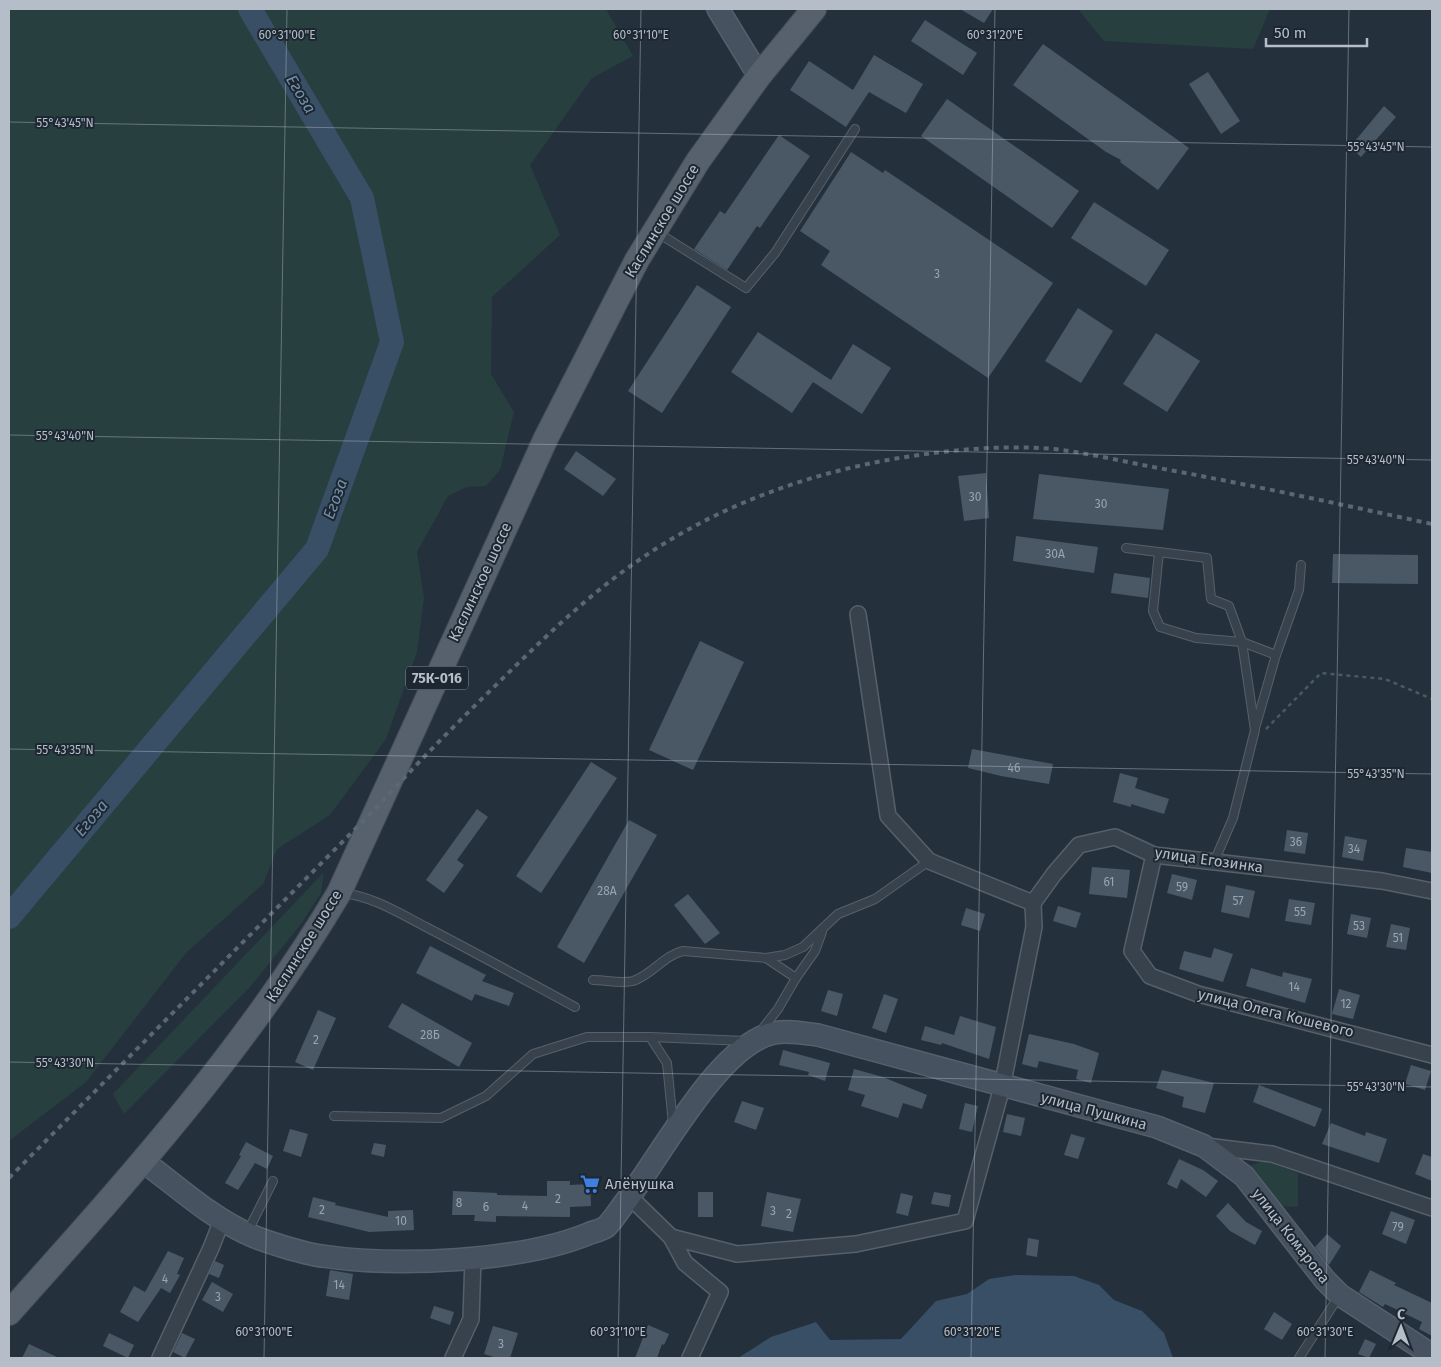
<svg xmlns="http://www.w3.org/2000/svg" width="1441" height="1367" font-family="'Fira Sans',sans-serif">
  <rect width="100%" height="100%" fill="#24313d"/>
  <g fill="#273f3f">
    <path d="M9 9H606L633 56 592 78 530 165 560 235 492 297 491 374 514 412 500 470 486 486 467 487 448 496 417 552 424 598 417 652 386 739 330 815 277 849 263 884 186 953 86 1082 9 1141Z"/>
    <path d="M1078 9H1270L1253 49 1104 41Z"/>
    <path d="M324 872 321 893 302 923 250 987 124 1114 113 1094Z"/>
    <path d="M1265 1161 1298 1173V1207L1277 1206 1251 1165Z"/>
  </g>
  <path fill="#394f66" d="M1015 1275 1074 1276 1099 1285 1114 1300 1142 1311 1164 1333 1173 1358H738L771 1337 816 1322 830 1340 901 1339 936 1301 967 1294 989 1279Z"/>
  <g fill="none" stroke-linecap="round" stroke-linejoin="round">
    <path stroke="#394f66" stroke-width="24" d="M9 917 317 549 392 342 362 198 250 9"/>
  </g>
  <g fill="#4a5866">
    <path d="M960 9H993L984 23Z"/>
    <path d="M925 20 977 53 963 75 911 41Z"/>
    <path d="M1043 44 1189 148 1158 190 1120 162 1121 160 1106 152 1013 85Z"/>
    <path d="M874 55 923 84 906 113 869 92 846 127 790 90 809 61 853 90Z"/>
    <path d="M1208 72 1240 121 1221 134 1189 84Z"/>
    <path d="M947 99 1079 191 1052 228 921 136Z"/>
    <path d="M1384 106 1396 117 1361 157 1350 147Z"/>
    <path d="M779 135 810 156 760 228 757 226 727 270 694 249 720 211 725 214Z"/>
    <path d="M851 152 883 173 885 170 1053 283 988 378 821 265 830 251 800 231Z"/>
    <path d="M1094 202 1169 250 1146 286 1071 238Z"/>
    <path d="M697 285 731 307 662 413 628 391Z"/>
    <path d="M1078 308 1113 331 1081 383 1045 361Z"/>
    <path d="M758 332 831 380 853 344 891 368 862 414 813 382 792 413 731 372Z"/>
    <path d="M1156 333 1200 361 1167 412 1123 384Z"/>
    <path d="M576 451 616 479 603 496 564 469Z"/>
    <path d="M986 473 989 518 964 521 958 476Z"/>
    <path d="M1039 474 1169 489 1163 530 1033 519Z"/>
    <path d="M1016 536 1098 547 1094 573 1013 561Z"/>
    <path d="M1333 554 1418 555V584L1332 583Z"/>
    <path d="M1114 573 1150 578 1148 598 1111 593Z"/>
    <path d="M700 641 744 662 693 770 649 750Z"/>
    <path d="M972 749 1053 764 1049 784 1001 776 968 768Z"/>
    <path d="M591 762 617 778 541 893 516 876Z"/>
    <path d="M1120 773 1138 778 1135 788 1169 799 1164 814 1131 804V807L1113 802Z"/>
    <path d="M477 809 488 817 457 860 464 865 444 893 426 880Z"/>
    <path d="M629 820 657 835 584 963 557 947Z"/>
    <path d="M1287 830 1308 833 1305 854 1284 851Z"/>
    <path d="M1345 836 1367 840 1363 861 1342 857Z"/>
    <path d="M1406 848 1432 852V873L1403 867Z"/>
    <path d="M1092 867 1130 870 1127 898 1089 894Z"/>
    <path d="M1172 874 1197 880 1192 900 1167 893Z"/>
    <path d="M1226 885 1255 891 1249 918 1221 912Z"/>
    <path d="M688 894 720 933 705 944 674 905Z"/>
    <path d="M1289 899 1315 903 1311 925 1285 921Z"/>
    <path d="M1058 906 1081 913 1076 928 1053 921Z"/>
    <path d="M966 908 985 914 980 931 961 925Z"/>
    <path d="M1351 914 1371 918 1367 938 1347 934Z"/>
    <path d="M1391 924 1410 928 1406 950 1386 947Z"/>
    <path d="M430 946 486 975 482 981 514 993 509 1006 475 994 472 1001 416 973Z"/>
    <path d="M1214 948 1233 954 1223 982 1179 969 1184 951 1211 958Z"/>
    <path d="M1251 968 1282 977 1283 972 1312 979 1305 1003 1246 986Z"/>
    <path d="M1339 989 1360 995 1353 1019 1332 1014Z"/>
    <path d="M828 990 843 994 837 1016 821 1011Z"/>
    <path d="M884 994 898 999 886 1033 872 1028Z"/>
    <path d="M402 1003 472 1043 459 1067 388 1027Z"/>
    <path d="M318 1010 336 1018 313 1070 295 1062Z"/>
    <path d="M960 1016 996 1027 989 1059 942 1043 941 1045 921 1040 925 1026 954 1035Z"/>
    <path d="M1029 1034 1074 1044 1099 1053 1091 1083 1076 1079 1078 1070 1039 1061 1037 1068 1022 1064Z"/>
    <path d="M783 1050 830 1063 825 1081 808 1075 809 1072 779 1065Z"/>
    <path d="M1411 1065 1431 1071 1425 1090 1405 1084Z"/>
    <path d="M854 1069 883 1077 927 1095 922 1109 903 1103 898 1118 861 1106 865 1095 848 1090Z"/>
    <path d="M1162 1070 1214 1083 1205 1113 1182 1107 1184 1097 1156 1088Z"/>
    <path d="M1259 1085 1322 1109 1315 1127 1253 1102Z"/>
    <path d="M742 1101 764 1108 756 1130 734 1122Z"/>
    <path d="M965 1103 978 1106 972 1132 959 1129Z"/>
    <path d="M1007 1114 1025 1118 1021 1136 1003 1132Z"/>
    <path d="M1331 1123 1365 1136 1366 1132 1387 1139 1379 1163 1322 1144Z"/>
    <path d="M290 1129 308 1134 301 1157 283 1151Z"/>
    <path d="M1071 1134 1085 1138 1078 1159 1064 1155Z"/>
    <path d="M246 1142 273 1156 267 1169 255 1163 238 1190 225 1183 241 1156 239 1155Z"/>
    <path d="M374 1143 386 1145 384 1157 371 1154Z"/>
    <path d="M1423 1154 1432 1157V1181L1415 1174Z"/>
    <path d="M1179 1159 1203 1170 1218 1181 1206 1197 1181 1179 1177 1189 1167 1184Z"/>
    <path d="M547 1181H570V1185L590 1184 591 1206 570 1207V1217L496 1216V1222L474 1221 475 1215H452L453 1191 497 1193V1195L547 1196Z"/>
    <rect x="698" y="1192" width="15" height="25"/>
    <path d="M767 1192 801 1199 793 1232 761 1226Z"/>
    <path d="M934 1192 951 1195 949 1207 931 1204Z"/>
    <path d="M901 1193 913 1196 908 1216 896 1213Z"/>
    <path d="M313 1197 336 1203 335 1205 388 1217V1211L413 1210 414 1230 369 1232 308 1217Z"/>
    <path d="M1228 1203 1246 1222 1262 1231 1255 1245 1230 1231 1216 1216Z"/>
    <path d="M1391 1211 1415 1220 1406 1244 1382 1234Z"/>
    <path d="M1327 1234 1341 1246 1329 1265 1315 1247Z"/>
    <path d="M1028 1238 1039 1240 1037 1257 1026 1255Z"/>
    <path d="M168 1251 184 1258 177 1274 180 1275 170 1293 161 1288 138 1322 120 1312 134 1286 145 1292Z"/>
    <path d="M215 1261 224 1265 219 1278 209 1274Z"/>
    <path d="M330 1270 353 1274 349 1300 326 1296Z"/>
    <path d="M1370 1270 1396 1283 1394 1285 1432 1303V1336L1419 1329 1422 1322 1385 1304 1383 1307 1359 1292Z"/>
    <path d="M212 1282 233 1294 223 1312 202 1300Z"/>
    <path d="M434 1306 454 1312 450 1325 430 1318Z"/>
    <path d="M1274 1312 1292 1324 1282 1340 1264 1329Z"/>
    <path d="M648 1325 669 1334 664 1345 662 1344 657 1358H635Z"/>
    <path d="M493 1326 518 1333 510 1358H497L484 1354Z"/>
    <path d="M109 1333 134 1345 128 1358 103 1346Z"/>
    <path d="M182 1333 195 1339 185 1358 173 1352Z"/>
    <path d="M1365 1339 1376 1344 1369 1358 1358 1354Z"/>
    <path d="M29 1344 59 1358H22Z"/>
  </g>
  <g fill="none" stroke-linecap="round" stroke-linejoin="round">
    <defs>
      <g id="lane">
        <path d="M658 233 746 288 775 253 855 129"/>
        <path d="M1126 548 1207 558 1211 599 1229 606 1242 642 1255 730 1233 818 1214 862"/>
        <path d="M1159 552 1153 611 1160 627 1196 638 1242 642 1276 655"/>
        <path d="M1256 725 1276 655 1299 590 1301 565"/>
        <path d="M342 893C372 896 399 913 426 927 476 953 525 980 575 1007"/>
        <path d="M796 978 815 951 822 932"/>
        <path d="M593 980C605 980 622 984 633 981 652 975 664 955 683 951L766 958 785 955 803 947 838 914 875 899 929 861"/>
        <path d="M760 1032 778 1009 796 978 766 958"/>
        <path d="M650 1037 667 1063 673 1124"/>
        <path d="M334 1116 441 1118 486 1096 533 1054 587 1037H650L746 1041"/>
        <path d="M247 1233 273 1181"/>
        <path d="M1299 1358 1339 1296"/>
      </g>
      <g id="street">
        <path d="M858 614 888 816 929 861 1033 903 1054 874 1079 845 1115 837 1154 855 1382 881 1432 891"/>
        <path d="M1154 855 1132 951 1150 976 1198 994 1432 1055"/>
        <path d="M1206 1146 1272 1154 1432 1208"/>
        <path d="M630 1197 671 1237"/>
        <path d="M160 1358 211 1248 222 1220"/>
        <path d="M453 1358 471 1319 473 1258"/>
        <path d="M690 1358 720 1292 685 1263 671 1237 737 1254 856 1244 965 1221 1002 1087 1034 927 1033 903"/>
      </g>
      <g id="secondary">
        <path d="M718 9 759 76"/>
        <path d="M144 1162C177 1186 209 1216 246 1233 261 1241 306 1254 322 1256 396 1267 519 1262 588 1234 593 1232 601 1230 606 1227 612 1221 618 1212 623 1205 659 1160 718 1044 774 1033 788 1030 803 1033 818 1035L1157 1127 1204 1146 1244 1176 1325 1280 1340 1295 1432 1355"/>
      </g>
      <path id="primary" d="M9 1313C128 1180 247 1048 339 893L546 438 637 260 698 161 759 76 814 9"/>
    </defs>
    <use href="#lane" stroke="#56606b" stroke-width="10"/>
    <use href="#street" stroke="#56606b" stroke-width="18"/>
    <use href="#secondary" stroke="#56606b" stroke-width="24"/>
    <use href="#primary" stroke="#444e59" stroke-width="26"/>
    <path stroke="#465c5d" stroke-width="2.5" stroke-dasharray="4 4" stroke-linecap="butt" d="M1266 729 1321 673 1385 679 1432 699"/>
    <use href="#lane" stroke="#38424d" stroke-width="8"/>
    <use href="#street" stroke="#38424d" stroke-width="15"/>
    <use href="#secondary" stroke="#465260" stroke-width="21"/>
    <use href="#primary" stroke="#56616d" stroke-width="24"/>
    <path stroke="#5a6774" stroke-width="4" stroke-dasharray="5 5" stroke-linecap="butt" d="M9 1178 379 805C418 762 458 722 499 682 544 638 590 593 642 558 722 503 817 470 912 456 959 449 1007 445 1054 449 1087 453 1121 461 1153 467 1247 484 1339 504 1432 524"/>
  </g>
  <path fill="none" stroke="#b4bdc8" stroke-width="1" stroke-opacity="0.45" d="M9 122 1432 147M9 435 1432 460M9 749 1432 774M9 1062 1432 1087M264 1358 287 9M618 1358 641 9M971 1358 995 9M1325 1358 1349 9"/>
  <defs>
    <symbol id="supermarket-bare" viewBox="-9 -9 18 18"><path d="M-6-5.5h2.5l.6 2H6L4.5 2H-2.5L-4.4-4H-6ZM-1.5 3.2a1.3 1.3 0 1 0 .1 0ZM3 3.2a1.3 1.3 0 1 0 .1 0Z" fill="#3f7fe0" stroke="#1d2732" stroke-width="2.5" paint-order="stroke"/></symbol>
  </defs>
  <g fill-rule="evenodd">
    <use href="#supermarket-bare" x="576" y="1170" width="28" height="28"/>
  </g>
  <g text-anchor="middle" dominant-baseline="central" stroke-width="4" stroke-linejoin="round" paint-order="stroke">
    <g font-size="12" fill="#9aa4b0">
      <text x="937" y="274">3</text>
      <text x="975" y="497">30</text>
      <text x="1101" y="504">30</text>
      <text x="1055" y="554">30А</text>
      <text x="1014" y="768">46</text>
      <text x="1296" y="842">36</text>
      <text x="1354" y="849">34</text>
      <text x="1109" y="882">61</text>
      <text x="1182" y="887">59</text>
      <text x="607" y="891">28А</text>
      <text x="1238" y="901">57</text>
      <text x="1300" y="912">55</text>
      <text x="1359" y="926">53</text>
      <text x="1398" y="938">51</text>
      <text x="1294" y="987">14</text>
      <text x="1346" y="1004">12</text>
      <text x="430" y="1035">28Б</text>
      <text x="316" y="1040">2</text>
      <text x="558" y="1199">2</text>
      <text x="459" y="1203">8</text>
      <text x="525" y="1206">4</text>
      <text x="486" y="1207">6</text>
      <text x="322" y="1210">2</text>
      <text x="773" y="1211">3</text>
      <text x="789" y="1214">2</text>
      <text x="401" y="1221">10</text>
      <text x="1398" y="1227">79</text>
      <text x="165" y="1279">4</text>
      <text x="339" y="1285">14</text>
      <text x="218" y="1297">3</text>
      <text x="501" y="1344">3</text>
    </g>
    <rect fill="#1d2732" stroke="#87909b" stroke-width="1" x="406" y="666.5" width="62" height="23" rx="4"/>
    <g font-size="14" font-weight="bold" fill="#b4bdc8">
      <text x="437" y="678">75К-016</text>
    </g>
    <g font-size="15" fill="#b4bdc8" stroke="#1d2732">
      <text transform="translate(662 221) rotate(-59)">Каслинское шоссе</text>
      <text transform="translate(480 582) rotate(-65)">Каслинское шоссе</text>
      <text transform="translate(1209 860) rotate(8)">улица Егозинка</text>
      <text transform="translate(304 946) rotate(-58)">Каслинское шоссе</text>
      <text transform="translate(1276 1013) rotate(14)">улица Олега Кошевого</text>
      <text transform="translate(1094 1111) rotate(15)">улица Пушкина</text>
      <text transform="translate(1291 1236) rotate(52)">улица Комарова</text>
    </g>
    <g font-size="15" fill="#b4bdc8" stroke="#1d2732" text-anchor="start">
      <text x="605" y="1184">Алёнушка</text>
    </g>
    <g font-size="16" font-style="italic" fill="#7490ab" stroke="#1d2732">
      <text transform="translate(301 94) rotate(59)">Егоза</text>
      <text transform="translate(335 499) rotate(-70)">Егоза</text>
      <text transform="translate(91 818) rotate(-50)">Егоза</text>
    </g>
  </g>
  <g font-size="12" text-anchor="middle" fill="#b4bdc8" stroke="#1d2732" stroke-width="4" stroke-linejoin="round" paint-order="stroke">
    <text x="287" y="39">60°31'00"E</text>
    <text x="641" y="39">60°31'10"E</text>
    <text x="995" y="39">60°31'20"E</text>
    <text x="65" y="127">55°43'45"N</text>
    <text x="1376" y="151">55°43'45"N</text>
    <text x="65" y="440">55°43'40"N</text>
    <text x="1376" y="464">55°43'40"N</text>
    <text x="65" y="754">55°43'35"N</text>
    <text x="1376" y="778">55°43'35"N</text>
    <text x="65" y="1067">55°43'30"N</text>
    <text x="1376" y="1091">55°43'30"N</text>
    <text x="264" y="1336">60°31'00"E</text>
    <text x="618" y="1336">60°31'10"E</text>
    <text x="972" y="1336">60°31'20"E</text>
    <text x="1325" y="1336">60°31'30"E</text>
  </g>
  <rect width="1441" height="1367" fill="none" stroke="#b4bdc8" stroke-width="20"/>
  <g transform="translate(1401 1327) rotate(1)" stroke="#1d2732" stroke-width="4" paint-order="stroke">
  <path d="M0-4L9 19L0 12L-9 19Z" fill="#b4bdc8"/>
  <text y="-8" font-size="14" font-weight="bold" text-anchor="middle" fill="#b4bdc8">С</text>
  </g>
  <path d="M1266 38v8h101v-8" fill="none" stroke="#b4bdc8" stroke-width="2.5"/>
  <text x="1274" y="38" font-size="15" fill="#b4bdc8" stroke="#1d2732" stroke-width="4" paint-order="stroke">50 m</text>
</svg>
